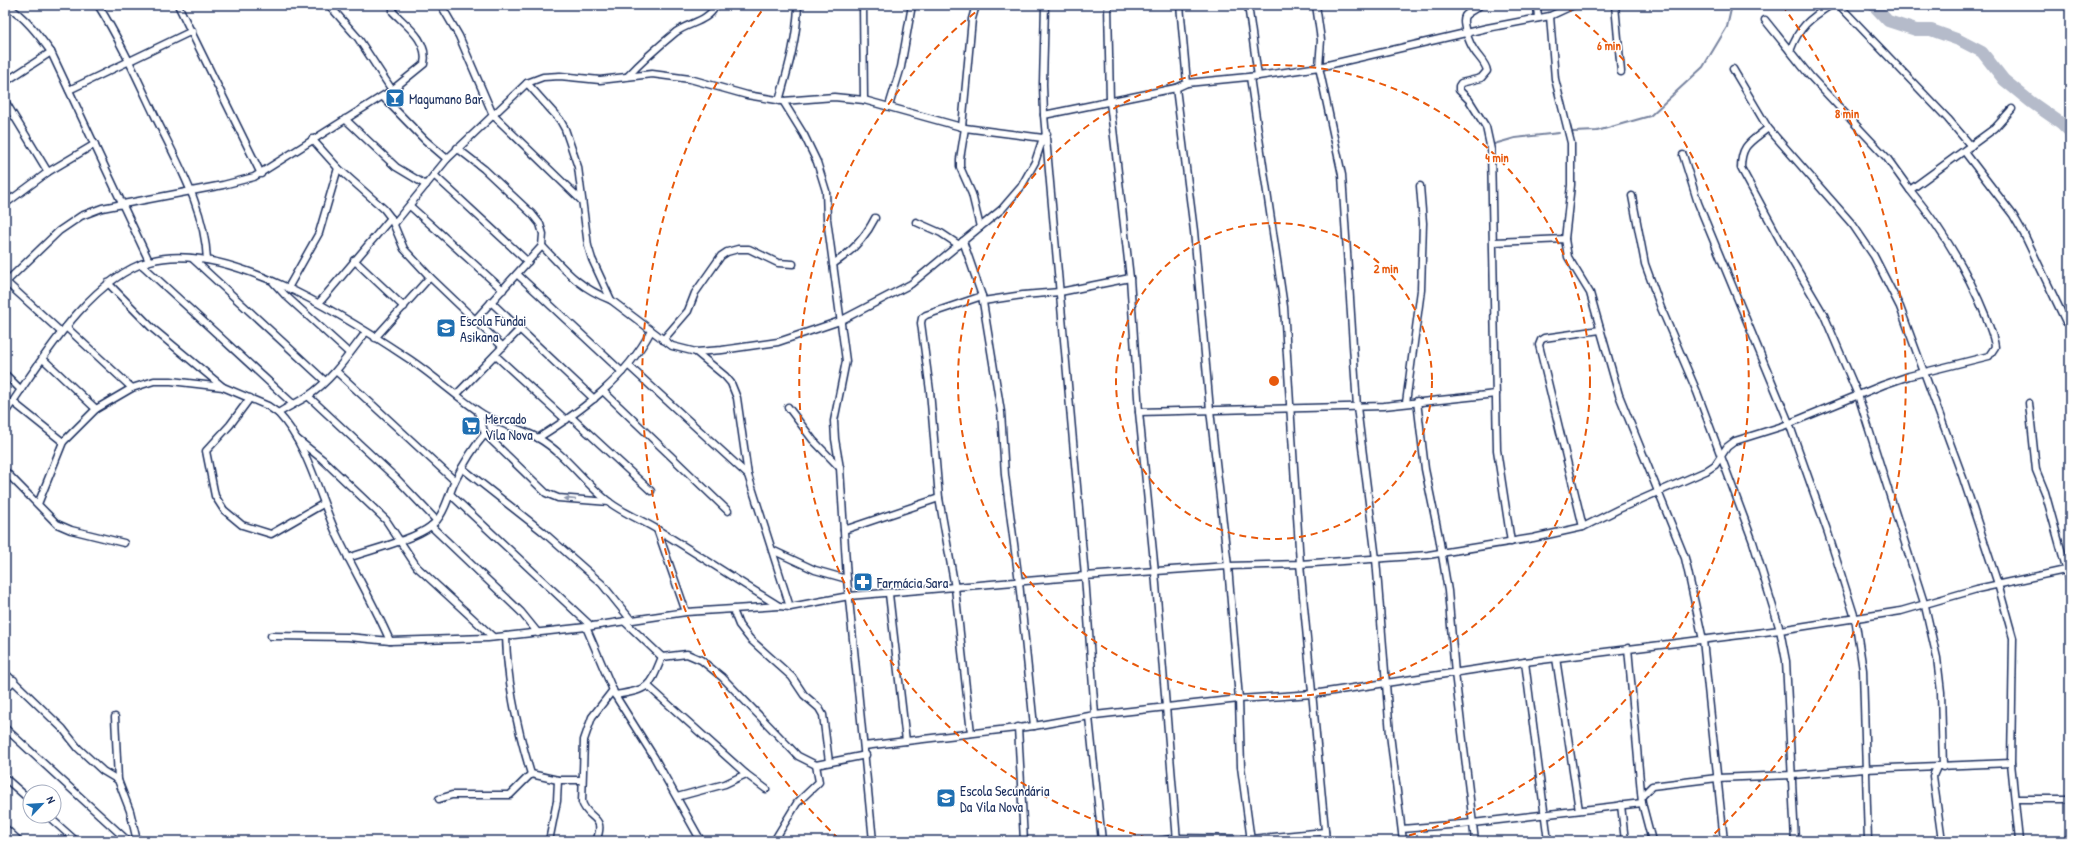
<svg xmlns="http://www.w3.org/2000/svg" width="2075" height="846" font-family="'Patrick Hand',sans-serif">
  <rect width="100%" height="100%" fill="#fff"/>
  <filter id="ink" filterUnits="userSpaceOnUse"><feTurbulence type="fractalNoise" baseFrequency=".025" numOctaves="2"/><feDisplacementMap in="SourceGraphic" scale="8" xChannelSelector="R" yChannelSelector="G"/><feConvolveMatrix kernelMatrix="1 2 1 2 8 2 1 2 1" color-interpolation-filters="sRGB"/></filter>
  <g filter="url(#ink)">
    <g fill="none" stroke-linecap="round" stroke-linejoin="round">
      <g stroke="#77839f" stroke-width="2">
        <path d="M1573 132 1597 131 1650 116 1703 67 1727 27 1732 5"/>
        <path d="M1494 144 1515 138 1559 133"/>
      </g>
      <path stroke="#b5bbca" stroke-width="12" d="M1873 5 1888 21 1916 30H1931L1959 40 1982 52 2004 80 2031 102 2061 123 2070 132"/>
      <defs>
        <g id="street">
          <path d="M6 5C25 17 38 34 51 52"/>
          <path d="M98 5C120 40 137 78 155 116 177 162 205 208 207 260"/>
          <path d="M178 5 261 174"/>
          <path d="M441 5 459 36 493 115 582 201"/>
          <path d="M863 5 864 100"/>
          <path d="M1108 5 1110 102 1130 278 1139 412 1155 572 1177 841"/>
          <path d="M1180 5 1187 83"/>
          <path d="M1248 5 1258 76"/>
          <path d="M1316 5 1321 40 1319 67 1342 175 1357 407 1376 559 1390 734 1403 841"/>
          <path d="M1480 5C1476 9 1468 12 1465 16 1461 23 1470 44 1474 50 1478 57 1486 63 1487 71L1481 78 1461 83 1459 86V90L1469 100 1486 127 1491 150 1497 450 1511 542"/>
          <path d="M1537 5 1538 18"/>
          <path d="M1615 5 1621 72"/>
          <path d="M1839 5 1948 119 1971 146"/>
          <path d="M1550 16 1555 79 1571 143V185L1565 239"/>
          <path d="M1765 20 1810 76 1887 158 1910 190"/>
          <path d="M1790 51C1799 27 1809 19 1831 5"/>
          <path d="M1733 69 1768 128 1853 225 1874 256 1900 307 1963 478 1998 584 2013 638 2011 763 2019 841"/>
          <path d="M628 76C643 60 659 46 676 32 690 22 708 22 716 5"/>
          <path d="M1250 77 1284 307 1300 564 1326 841"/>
          <path d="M5 82 51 52 149 261"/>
          <path d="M527 83 560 120 565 129 578 167 588 246 592 259 611 300 672 346 696 352 722 350 778 342 840 321 911 284 1002 209 1021 187 1035 162 1043 138 1047 134"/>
          <path d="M1176 88 1194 231 1210 410 1228 566 1239 699 1241 767 1251 841"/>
          <path d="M69 90 192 31"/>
          <path d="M392 90 424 64C429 41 407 26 393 12V5"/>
          <path d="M383 97 425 140 447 159 527 83 543 77 560 76 600 80 652 74 690 79 747 95 783 101 834 97 864 100 965 128 1043 138"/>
          <path d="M5 101 48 172"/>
          <path d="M779 101C788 69 797 39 798 5"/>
          <path d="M783 101 804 135 817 162 826 191 827 219 846 361 834 421 835 439 840 468 847 579 873 841"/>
          <path d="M889 106 901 67 912 5"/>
          <path d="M1044 115 1043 84 1045 5"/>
          <path d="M345 119 396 167 426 185"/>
          <path d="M962 127 972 19 976 5"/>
          <path d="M965 128 960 159V167L972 194 980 227"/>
          <path d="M1768 128C1751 142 1741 144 1741 168L1781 242 1824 315 1858 395 1925 606 1937 658 1941 692 1943 767"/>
          <path d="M312 139 338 168 384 209 391 218 404 249 430 277"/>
          <path d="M1964 151 2013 215 2024 234 2066 322"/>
          <path d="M1683 155 1698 203 1789 423 1828 533 1855 618 1863 670 1868 841"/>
          <path d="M434 175 528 262"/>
          <path d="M5 192 10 199"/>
          <path d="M1632 196 1645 264 1661 308 1697 392 1753 542 1780 630 1786 661 1795 841"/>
          <path d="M5 204 48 172 95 144"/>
          <path d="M410 206 503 290"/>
          <path d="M916 222 941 233 959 245"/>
          <path d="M394 224 447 159"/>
          <path d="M963 241 982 296 1001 412 1005 475 1019 582 1034 726"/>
          <path d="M1494 242 1565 239 1568 257 1590 293 1619 395 1685 558 1703 640 1724 841"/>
          <path d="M542 246C566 271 578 287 611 300"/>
          <path d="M193 259 325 381"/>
          <path d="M354 260 404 307"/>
          <path d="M141 264 293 404"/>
          <path d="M833 264C852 252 865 238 875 218"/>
          <path d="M517 274 622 372"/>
          <path d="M5 281 61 332"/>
          <path d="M6 282 59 231 81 216 102 208 223 185 254 177 392 90 358 38 329 5"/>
          <path d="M108 283 152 328 223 387"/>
          <path d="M274 283 285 295 349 353"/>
          <path d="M288 288 319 233 338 168"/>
          <path d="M983 301 1023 295 1060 292 1130 278"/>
          <path d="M491 302 594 399"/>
          <path d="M319 303 391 218"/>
          <path d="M475 320 503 347"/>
          <path d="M66 327 132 388"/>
          <path d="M375 338 430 277 475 320 542 246 543 234 540 224 532 214 484 169 457 148"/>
          <path d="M663 340 688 311 695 293 721 256 727 252 738 249H749L778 263 793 264"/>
          <path d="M696 352 725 376 731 383 737 398 748 475 790 607"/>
          <path d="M495 355 566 420"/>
          <path d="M43 359 96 409"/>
          <path d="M629 366 748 475"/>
          <path d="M336 371 455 481"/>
          <path d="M5 374 21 390"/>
          <path d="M603 391 728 511"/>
          <path d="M457 394 520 329"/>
          <path d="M308 396 397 479 436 520"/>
          <path d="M250 398 230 425 206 451 215 496 224 510 242 525 271 534 323 504"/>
          <path d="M1417 401 1425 469 1439 537 1448 591 1455 673 1475 841"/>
          <path d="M13 402 63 442"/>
          <path d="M1406 403 1421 290 1423 223 1420 186"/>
          <path d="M2029 403 2036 470 2045 492 2070 582"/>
          <path d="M788 407 813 440 840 468"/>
          <path d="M478 412 485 434 546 493 558 498 609 502"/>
          <path d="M1139 412 1384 406 1496 394"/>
          <path d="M5 413C40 363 88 279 150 261 224 239 346 317 406 357 431 373 453 394 478 411 497 425 519 427 538 438 566 454 584 483 609 502 623 513 642 520 658 530 699 555 738 581 779 606L790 607 849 596 1085 576 1228 566 1300 564 1428 555 1533 538 1583 527 1619 509 1706 471 1715 465 1727 447 1735 441 1783 426 1883 385 1909 376 1989 356 1995 347C1994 336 1989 327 1986 317 1968 272 1941 228 1910 190L1995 128 2012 109"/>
          <path d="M278 413C308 445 318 493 336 533 353 569 374 604 390 641"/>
          <path d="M571 417 651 491"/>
          <path d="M538 438C583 410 626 378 651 331"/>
          <path d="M297 439 322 459 386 520 417 567 493 637"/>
          <path d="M462 468 542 531 602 584 631 620"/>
          <path d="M5 471 57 524 71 530 124 543"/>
          <path d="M450 494 591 626"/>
          <path d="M38 504 63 442 96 409 132 388 154 381H171L223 387 268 406 278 413C288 407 298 402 308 396 332 380 349 354 366 332"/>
          <path d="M431 526 521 612 538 633"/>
          <path d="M1583 527 1539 345 1541 340 1544 338 1600 330"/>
          <path d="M657 529 686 612"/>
          <path d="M844 530 939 498"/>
          <path d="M772 550 815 570 847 579"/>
          <path d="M348 558C370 550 413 540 431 526 445 515 448 496 455 481 463 465 473 448 485 434"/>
          <path d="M889 594 906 741"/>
          <path d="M733 610 739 625 750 639 792 677 804 695 819 708 823 715 829 762"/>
          <path d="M624 621 662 657 687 654 701 660 722 677 798 756 816 765"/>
          <path d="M586 627 615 695 654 757 701 841"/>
          <path d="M271 636 348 637 390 641 488 638 586 627 686 612 779 606"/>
          <path d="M506 636C507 684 517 728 531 774"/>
          <path d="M1628 648 1642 803 1652 841"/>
          <path d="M1556 658 1579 810"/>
          <path d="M1525 662 1548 841"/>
          <path d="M5 673 63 729 78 748 103 771 118 780"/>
          <path d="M648 686 746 774 766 789"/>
          <path d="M5 690 14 680"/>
          <path d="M615 695C649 689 649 689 662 657"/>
          <path d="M1095 715 1085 576 1044 115 1176 88 1187 83 1258 76 1319 67 1487 28 1550 16 1574 5"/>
          <path d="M115 717 118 780 130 811 137 841"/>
          <path d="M1089 717 1102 841"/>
          <path d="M1018 727 1024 841"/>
          <path d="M5 728 128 841"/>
          <path d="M971 733 955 588 939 498 930 391 921 323 922 318 926 315 982 296"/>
          <path d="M864 746 1034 726 1095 715 1239 699 1313 694 1525 662 1780 630 1901 611 1977 589 2070 569"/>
          <path d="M1937 767 1933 776 1942 841"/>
          <path d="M5 778 30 800"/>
          <path d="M1642 796 1652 786 1717 778 1793 775 1865 769 2011 763"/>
          <path d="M677 797 725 784 746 774"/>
          <path d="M439 799 452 795H510L531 774 558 780H582"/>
          <path d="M2015 799H2070"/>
          <path d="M1621 805 1625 841"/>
          <path d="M48 816 76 841"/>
          <path d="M5 828 19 841"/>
          <path d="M1402 829 1473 823 1642 803"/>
          <path d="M549 841 557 801 558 780"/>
          <path d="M596 841C607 815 588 821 582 802L584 740 592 717 613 690"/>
          <path d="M774 841 797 803 819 782 816 765 866 755"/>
          <path d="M1160 841 1177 838 1251 839 1325 832"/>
        </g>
      </defs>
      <use href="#street" stroke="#1b2f5e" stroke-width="9"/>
      <use href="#street" stroke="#fff" stroke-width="6"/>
    </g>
    <defs><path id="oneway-solid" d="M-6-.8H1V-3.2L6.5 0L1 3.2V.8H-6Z"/></defs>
    <use fill="#8d97ae" href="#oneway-solid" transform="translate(570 499) rotate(-175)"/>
  </g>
  <g fill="none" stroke="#e8590c" stroke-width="2" stroke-dasharray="7 5">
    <circle cx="1274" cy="381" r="158"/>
    <circle cx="1274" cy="381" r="316"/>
    <path d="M1159 841A474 474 0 0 1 982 7M1566 7A474 474 0 0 1 1389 841"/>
    <path d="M839 839A632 632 0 0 1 766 5M1782 5A632 632 0 0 1 1709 839"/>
  </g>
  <defs>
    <symbol id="bar-square" viewBox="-11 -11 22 22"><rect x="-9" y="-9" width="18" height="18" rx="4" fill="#1f6fb2" stroke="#fff"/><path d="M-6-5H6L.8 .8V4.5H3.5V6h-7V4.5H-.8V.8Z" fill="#fff"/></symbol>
    <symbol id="school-square" viewBox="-11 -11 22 22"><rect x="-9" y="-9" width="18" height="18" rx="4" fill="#1f6fb2" stroke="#fff"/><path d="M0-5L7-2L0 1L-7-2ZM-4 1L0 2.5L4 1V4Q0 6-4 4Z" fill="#fff"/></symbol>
    <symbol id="supermarket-square" viewBox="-11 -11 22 22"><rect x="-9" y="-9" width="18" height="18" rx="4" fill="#1f6fb2" stroke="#fff"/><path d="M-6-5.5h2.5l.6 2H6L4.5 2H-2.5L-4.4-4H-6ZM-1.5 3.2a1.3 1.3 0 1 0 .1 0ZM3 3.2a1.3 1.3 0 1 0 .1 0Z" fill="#fff"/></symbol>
    <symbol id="pharmacy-square" viewBox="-11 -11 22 22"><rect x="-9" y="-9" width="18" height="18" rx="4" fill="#1f6fb2" stroke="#fff"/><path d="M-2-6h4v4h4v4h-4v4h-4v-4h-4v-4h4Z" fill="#fff"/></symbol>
  </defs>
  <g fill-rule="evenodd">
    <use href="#bar-square" x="384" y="87" width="22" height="22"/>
    <use href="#school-square" x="435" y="317" width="22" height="22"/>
    <use href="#supermarket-square" x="460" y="415" width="22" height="22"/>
    <use href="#pharmacy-square" x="852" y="571" width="22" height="22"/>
    <use href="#school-square" x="935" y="787" width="22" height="22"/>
  </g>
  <g text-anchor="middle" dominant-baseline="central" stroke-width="3" stroke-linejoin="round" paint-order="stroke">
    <g font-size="14" fill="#1b2f5e" stroke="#fff" text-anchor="start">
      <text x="409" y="98">Magumano Bar</text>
      <text x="460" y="320">Escola Fundai<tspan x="460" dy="16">Asikana</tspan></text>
      <text x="485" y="418">Mercado<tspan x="485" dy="16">Vila Nova</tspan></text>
      <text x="877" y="582">Farmácia Sara</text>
      <text x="960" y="790">Escola Secundária<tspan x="960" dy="16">Da Vila Nova</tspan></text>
    </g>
  </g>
  <circle cx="1274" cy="381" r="6" fill="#e8590c" stroke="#fff" stroke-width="2"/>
  <g font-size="12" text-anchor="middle" font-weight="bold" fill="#e8590c" stroke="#fff" stroke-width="3" stroke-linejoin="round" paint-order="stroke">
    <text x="1609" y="50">6 min</text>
    <text x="1847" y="118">8 min</text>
    <text x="1497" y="162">4 min</text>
    <text x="1386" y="273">2 min</text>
  </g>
  <rect width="2075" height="846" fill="none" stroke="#fff" stroke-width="20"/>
  <rect x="10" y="10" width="2055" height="826" fill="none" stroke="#1b2f5e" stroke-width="1.5" filter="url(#ink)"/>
  <g transform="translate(42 804) rotate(65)"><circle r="19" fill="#ffffff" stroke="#a4acbf"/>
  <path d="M0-3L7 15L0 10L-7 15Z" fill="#1f6fb2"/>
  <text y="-6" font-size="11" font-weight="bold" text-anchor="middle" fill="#1b2f5e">N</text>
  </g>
</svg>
